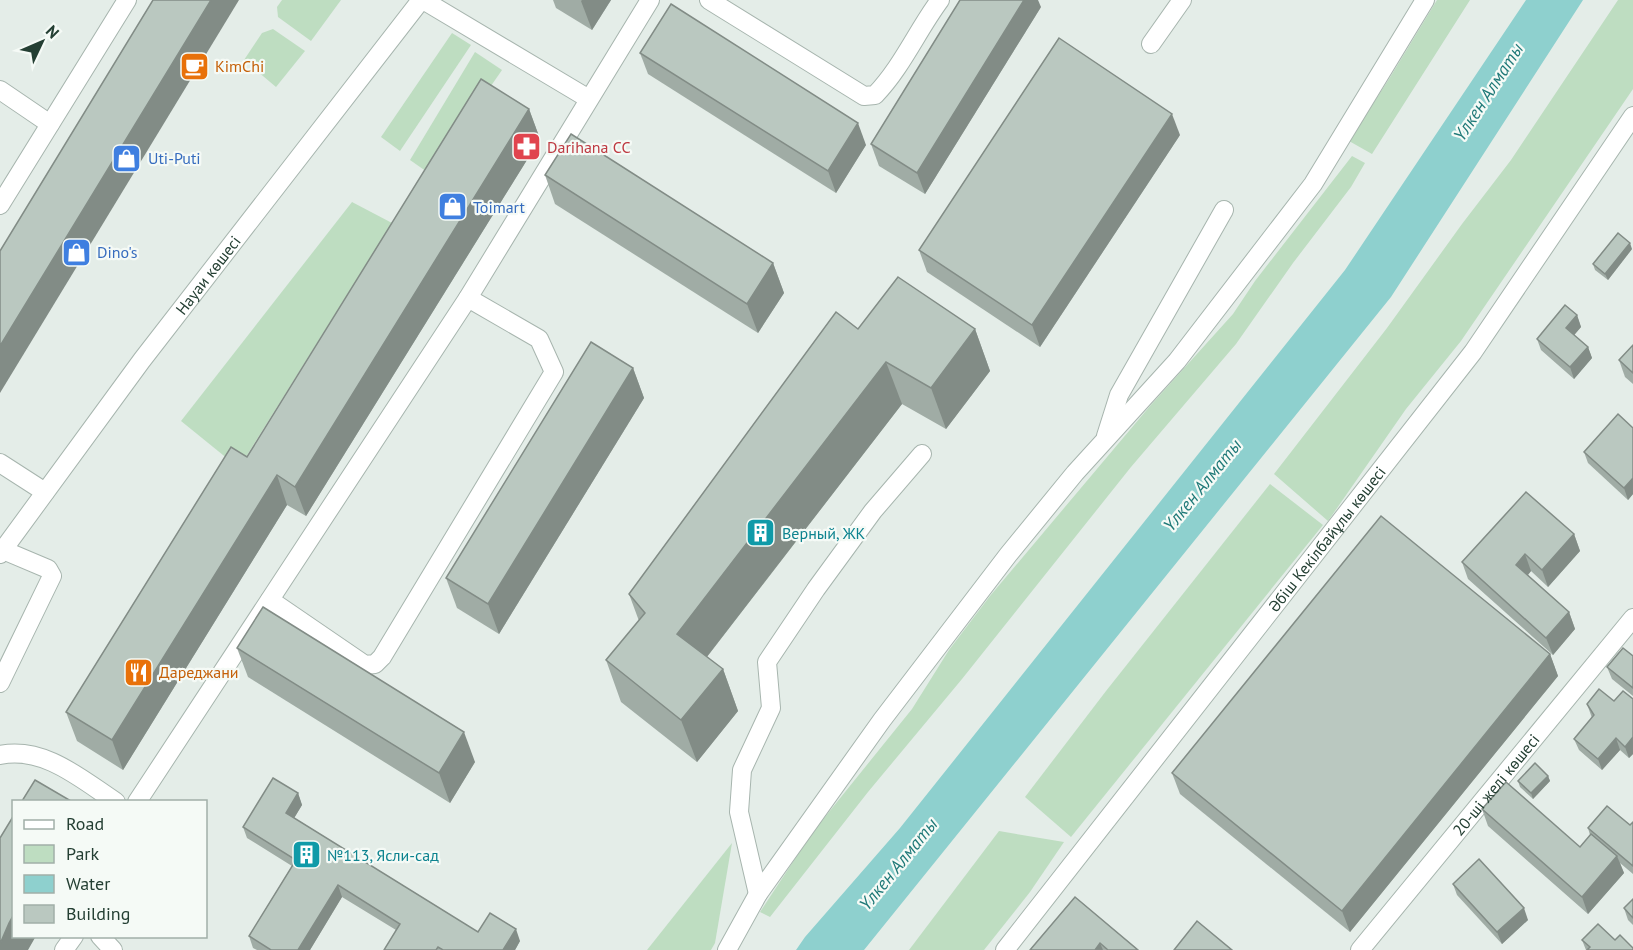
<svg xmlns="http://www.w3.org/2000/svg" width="1633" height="950" font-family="'PT Sans',sans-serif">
  <rect width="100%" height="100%" fill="#e4ede8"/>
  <g fill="#beddc1">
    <path d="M282 0H341L311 41 278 17 277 7Z"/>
    <path d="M1437 0H1470L1372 154 1349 141 1389 79Z"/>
    <path d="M1618 0H1633V89L1461 341 1406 409 1328 521 1274 474 1387 328 1462 224 1511 160Z"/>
    <path d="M273 29 305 51 276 87 244 60 262 33Z"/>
    <path d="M452 33 471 45 400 151 381 137Z"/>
    <path d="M475 52 502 70 430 174 410 160Z"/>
    <path d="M1352 156 1365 163 1351 187 1293 263 1236 344 1131 467 962 679 868 792 770 917 760 912 812 833 912 709 949 650 990 596 1150 406 1233 314 1255 281Z"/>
    <path d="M352 202 392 223 239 468 181 421Z"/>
    <path d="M1270 484 1323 525 1071 837 1025 797 1106 691Z"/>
    <path d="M999 831 1064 842 1030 892 984 950H909Z"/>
    <path d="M732 843 715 943 711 950H647Z"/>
  </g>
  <path fill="#8ed0ce" d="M1526 0H1583L1391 297 864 950H796L805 937 900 828 1345 270Z"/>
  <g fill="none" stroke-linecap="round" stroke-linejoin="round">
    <defs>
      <g id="minor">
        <path d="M423 0 589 99"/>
        <path d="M709 0 864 96 875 95C902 67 917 31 940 0"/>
        <path d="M1151 44 1182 0"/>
        <path d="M0 90 50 124"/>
        <path d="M0 205 127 0"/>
        <path d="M1106 436 1119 395 1224 210"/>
        <path d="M0 463 45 492"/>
        <path id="s1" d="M0 554 142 360 421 0"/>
        <path d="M270 600 365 665 375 664 382 657 554 372 539 339 468 298"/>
        <path d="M0 683 52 576 48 569 3 550"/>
        <path d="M0 755C44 746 81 779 116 802"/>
        <path d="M137 802 468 298 650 0"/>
        <path d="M758 894 739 812 742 770 771 708 767 662 816 589 873 511 922 454"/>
        <path d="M100 936 113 950"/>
        <path d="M64 950 74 936"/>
        <path d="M727 950 758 894 882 720 1008 555 1075 473 1177 361 1313 184 1425 0"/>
        <path id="s2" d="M1005 950 1473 352 1633 116"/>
        <path id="s3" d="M1360 950 1633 618"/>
      </g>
    </defs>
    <use href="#minor" stroke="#a7b5ae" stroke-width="20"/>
    <use href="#minor" stroke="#fff" stroke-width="18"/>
  </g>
  <g fill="#a0aca5">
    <path d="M553 0H611L592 30 556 8Z"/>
    <path d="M1041 7 925 194 879 166 871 144Z"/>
    <path d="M640 53 866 145 836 193 648 74Z"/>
    <path d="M529 109 540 139 306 516 287 505 123 770 77 741 66 712 247 457Z"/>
    <path d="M1180 135 1040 347 927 272 919 250Z"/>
    <path d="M545 175 773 263 784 293 758 333 555 204Z"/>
    <path d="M1632 249 1608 280 1595 270 1593 264Z"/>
    <path d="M1577 315 1581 327 1574 335 1588 347 1592 358 1574 379 1541 350 1537 339Z"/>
    <path d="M858 329H975L990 371 946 429 902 404 707 657 723 669 738 711 697 762 621 702 606 660 639 621 629 594Z"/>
    <path d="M1633 345V384L1625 377 1619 360Z"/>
    <path d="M633 368 644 398 499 634 457 608 446 578Z"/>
    <path d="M1633 428V494L1628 500 1588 463 1584 452Z"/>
    <path d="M1574 534 1580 551 1548 587 1531 571 1528 575 1569 612 1575 629 1553 655 1468 579 1462 562Z"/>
    <path d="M237 648 475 762 450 803 248 677Z"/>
    <path d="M1550 654 1558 676 1350 932 1180 794 1172 773Z"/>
    <path d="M1633 656V696L1612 679 1607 667Z"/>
    <path d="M1633 699V754L1629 758 1620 750 1602 770 1579 750 1574 739 1592 718 1587 704Z"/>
    <path d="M1548 776 1550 781 1533 799 1520 787 1518 781Z"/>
    <path d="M298 793 302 805 294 818 478 932 520 941 515 950H384L396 930 342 897 310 950H257L253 948 249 936 292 866 247 838 243 827Z"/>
    <path d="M1482 809 1580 847 1590 835 1588 828 1630 825 1633 822V874L1620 863 1624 873 1588 914 1488 826Z"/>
    <path d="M1453 884 1528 920 1502 944 1457 895Z"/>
    <path d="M1075 897 1138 950H1030Z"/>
    <path d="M1633 899V925L1628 920 1624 908Z"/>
    <path d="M1582 940H1615L1633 950H1586Z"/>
  </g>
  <g fill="#828c86">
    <path d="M211 0H239L0 393V346Z"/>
    <path d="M582 0H611L592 30 581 1Z"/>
    <path d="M1024 0H1038L1041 7 925 194 917 173Z"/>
    <path d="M529 109 540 139 306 516 295 487Z"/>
    <path d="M1172 114 1180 135 1040 347 1032 325Z"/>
    <path d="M858 123 866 145 836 193 828 171Z"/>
    <path d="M1630 243 1632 249 1608 280 1605 274Z"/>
    <path d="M773 263 784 293 758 333 747 304Z"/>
    <path d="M1577 315 1581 327 1570 340 1566 328Z"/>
    <path d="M975 329 990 371 946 429 931 388Z"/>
    <path d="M1588 347 1592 358 1574 379 1570 367Z"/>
    <path d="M886 362 902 404 692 676 677 634Z"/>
    <path d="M633 368 644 398 499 634 488 604Z"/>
    <path d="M277 475 287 505 123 770 112 740Z"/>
    <path d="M1633 478V494L1628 500 1624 488Z"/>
    <path d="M1574 534 1580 551 1548 587 1542 570Z"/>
    <path d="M1525 554 1531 571 1522 582 1516 565Z"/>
    <path d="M1569 612 1575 629 1553 655 1546 638Z"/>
    <path d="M1550 654 1558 676 1350 932 1342 911Z"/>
    <path d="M723 669 738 711 697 762 681 720Z"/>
    <path d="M464 732 475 762 450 803 439 773Z"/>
    <path d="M1633 737V754L1629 758 1625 747Z"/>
    <path d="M1616 738 1620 750 1602 770 1598 759Z"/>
    <path d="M1548 776 1550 781 1533 799 1531 793Z"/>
    <path d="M298 793 302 805 290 825 286 813Z"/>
    <path d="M1617 856 1624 873 1588 914 1582 897Z"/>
    <path d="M338 885 342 897 310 950H298Z"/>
    <path d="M1524 908 1528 920 1502 944 1497 932Z"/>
    <path d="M14 914V936H36L28 950H0V944L9 923Z"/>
    <path d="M516 929 520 941 515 950H503Z"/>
    <path d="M1100 943 1103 950H1095Z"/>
  </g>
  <g fill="#bac8c0" stroke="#828c86" stroke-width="1.5">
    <path d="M153 0H211L0 346V251Z"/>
    <path d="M960 0H1024L917 173 871 144Z"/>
    <path d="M671 4 858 123 828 171 640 53Z"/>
    <path d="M1059 38 1172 114 1032 325 919 250Z"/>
    <path d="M481 79 529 109 295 487 277 475 112 740 66 712 231 447 247 457Z"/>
    <path d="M571 134 773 263 747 304 545 175Z"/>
    <path d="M1618 233 1630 243 1605 274 1593 264Z"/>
    <path d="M898 277 975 329 931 388 886 362 677 634 723 669 681 720 606 660 645 613 629 594 836 312 858 329Z"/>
    <path d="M1565 305 1577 315 1566 328 1588 347 1570 367 1537 339Z"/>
    <path d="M591 342 633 368 488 604 446 578Z"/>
    <path d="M1633 345V373L1619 360Z"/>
    <path d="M1618 414 1633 428V478L1624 488 1584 452Z"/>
    <path d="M1526 492 1574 534 1542 570 1525 554 1516 565 1569 612 1546 638 1462 562Z"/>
    <path d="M1381 516 1550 654 1342 911 1172 773Z"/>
    <path d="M263 607 464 732 439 773 237 648Z"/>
    <path d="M1623 648 1633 656V688L1607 667Z"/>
    <path d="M1599 689 1614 701 1623 691 1633 699V737L1625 747 1616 738 1598 759 1574 739 1594 715 1587 704Z"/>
    <path d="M1535 763 1548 776 1531 793 1518 781Z"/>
    <path d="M273 778 298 793 286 813 478 932 490 913 516 929 503 950H443L438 947 436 950H384L400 924 338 885 298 950H271L249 936 296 860 243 827Z"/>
    <path d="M35 780 71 801H22Z"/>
    <path d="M1506 782 1580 847 1591 834 1617 856 1582 897 1482 809Z"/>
    <path d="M1607 806 1630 825 1633 822V866L1588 828Z"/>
    <path d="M14 815V914L9 923 0 944V838Z"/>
    <path d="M1479 859 1524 908 1497 932 1453 884Z"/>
    <path d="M1075 897 1138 950H1108L1100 943 1095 950H1030Z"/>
    <path d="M1633 899V918L1624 908Z"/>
    <path d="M1197 921 1232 950H1174Z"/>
    <path d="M1598 924 1615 940 1620 935 1633 948V950H1587L1590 947 1582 940Z"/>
  </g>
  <defs>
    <symbol id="cafe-square" viewBox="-11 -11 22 22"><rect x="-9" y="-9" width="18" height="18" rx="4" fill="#e8710a" stroke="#f5faf6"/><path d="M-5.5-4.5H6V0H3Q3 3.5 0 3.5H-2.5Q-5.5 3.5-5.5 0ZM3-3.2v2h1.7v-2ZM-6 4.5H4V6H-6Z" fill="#fff"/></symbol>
    <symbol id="pharmacy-square" viewBox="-11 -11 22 22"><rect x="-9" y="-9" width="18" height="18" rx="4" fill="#e0444e" stroke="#f5faf6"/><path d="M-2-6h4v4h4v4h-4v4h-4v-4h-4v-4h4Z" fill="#fff"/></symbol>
    <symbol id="shop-square" viewBox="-11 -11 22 22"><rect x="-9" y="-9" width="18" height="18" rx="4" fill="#3f7fe0" stroke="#f5faf6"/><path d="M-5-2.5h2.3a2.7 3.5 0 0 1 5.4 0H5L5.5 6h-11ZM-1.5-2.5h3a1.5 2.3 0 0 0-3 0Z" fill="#fff"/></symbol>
    <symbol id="building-square" viewBox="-11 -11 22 22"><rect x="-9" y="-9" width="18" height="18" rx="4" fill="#0f9aa8" stroke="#f5faf6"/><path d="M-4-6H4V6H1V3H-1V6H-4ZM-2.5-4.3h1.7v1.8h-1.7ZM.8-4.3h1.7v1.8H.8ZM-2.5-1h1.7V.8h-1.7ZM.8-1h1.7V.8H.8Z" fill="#fff"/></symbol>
    <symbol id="restaurant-square" viewBox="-11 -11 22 22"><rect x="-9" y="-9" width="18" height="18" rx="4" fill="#e8710a" stroke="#f5faf6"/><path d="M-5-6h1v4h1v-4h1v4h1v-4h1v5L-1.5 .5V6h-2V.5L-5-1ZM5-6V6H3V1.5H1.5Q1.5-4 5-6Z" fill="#fff"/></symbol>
  </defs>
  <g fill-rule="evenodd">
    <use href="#cafe-square" x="178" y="50" width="33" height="33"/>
    <use href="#pharmacy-square" x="510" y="130" width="33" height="33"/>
    <use href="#shop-square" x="110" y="142" width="33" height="33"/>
    <use href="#shop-square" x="436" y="190" width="33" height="33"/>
    <use href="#shop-square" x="60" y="236" width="33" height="33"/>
    <use href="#building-square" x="744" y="516" width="33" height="33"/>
    <use href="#restaurant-square" x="122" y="656" width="33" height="33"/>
    <use href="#building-square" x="290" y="838" width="33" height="33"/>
  </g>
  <g text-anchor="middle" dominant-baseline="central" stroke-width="4.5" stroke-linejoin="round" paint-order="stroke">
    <g font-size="16" fill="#c56008" stroke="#f5faf6" text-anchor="start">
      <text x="215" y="66">KimChi</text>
      <text x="159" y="672">Дареджани</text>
    </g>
    <g font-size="16" fill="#be3a42" stroke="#f5faf6" text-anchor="start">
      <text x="547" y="147">Darihana CC</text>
    </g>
    <g font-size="16" fill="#366cbe" stroke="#f5faf6" text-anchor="start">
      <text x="148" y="158">Uti-Puti</text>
      <text x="473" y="207">Toimart</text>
      <text x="97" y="252">Dino's</text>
    </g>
    <g font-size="16" fill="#243f33" stroke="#f5faf6">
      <text stroke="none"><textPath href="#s1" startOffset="348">Науаи көшесі</textPath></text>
      <text stroke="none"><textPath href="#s2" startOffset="522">Әбіш Кекілбайұлы көшесі</textPath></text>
      <text stroke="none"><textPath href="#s3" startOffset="214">20-ші желі көшесі</textPath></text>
    </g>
    <g font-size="16" fill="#0d838f" stroke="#f5faf6" text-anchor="start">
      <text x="782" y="533">Верный, ЖК</text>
      <text x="327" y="855">№113, Ясли-сад</text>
    </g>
    <g font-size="18" font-style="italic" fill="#1f7978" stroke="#f5faf6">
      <text transform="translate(1488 92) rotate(-57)">Үлкен Алматы</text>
      <text transform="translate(1202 485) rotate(-51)">Үлкен Алматы</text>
      <text transform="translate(898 864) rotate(-51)">Үлкен Алматы</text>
    </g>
  </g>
  <rect x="12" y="800" width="195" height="138" fill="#f5faf6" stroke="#a1afa8" stroke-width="1.5"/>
  <rect x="24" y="820" width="30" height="9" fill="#ffffff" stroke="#a1afa8" stroke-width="1.5"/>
  <text x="66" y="830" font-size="18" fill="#243f33">Road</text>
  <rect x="24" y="845" width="30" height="18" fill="#beddc1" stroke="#a1afa8" stroke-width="1.5"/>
  <text x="66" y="860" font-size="18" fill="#243f33">Park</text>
  <rect x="24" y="875" width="30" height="18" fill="#8ed0ce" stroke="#a1afa8" stroke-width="1.5"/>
  <text x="66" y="890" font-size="18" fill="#243f33">Water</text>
  <rect x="24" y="905" width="30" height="18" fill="#bac8c0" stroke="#a1afa8" stroke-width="1.5"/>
  <text x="66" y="920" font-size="18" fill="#243f33">Building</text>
  <g transform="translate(42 42) rotate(46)" stroke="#f5faf6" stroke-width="4.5" paint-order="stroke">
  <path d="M0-4.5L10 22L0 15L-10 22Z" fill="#243f33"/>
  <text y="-9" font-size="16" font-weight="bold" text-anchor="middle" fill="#243f33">N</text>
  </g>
</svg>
